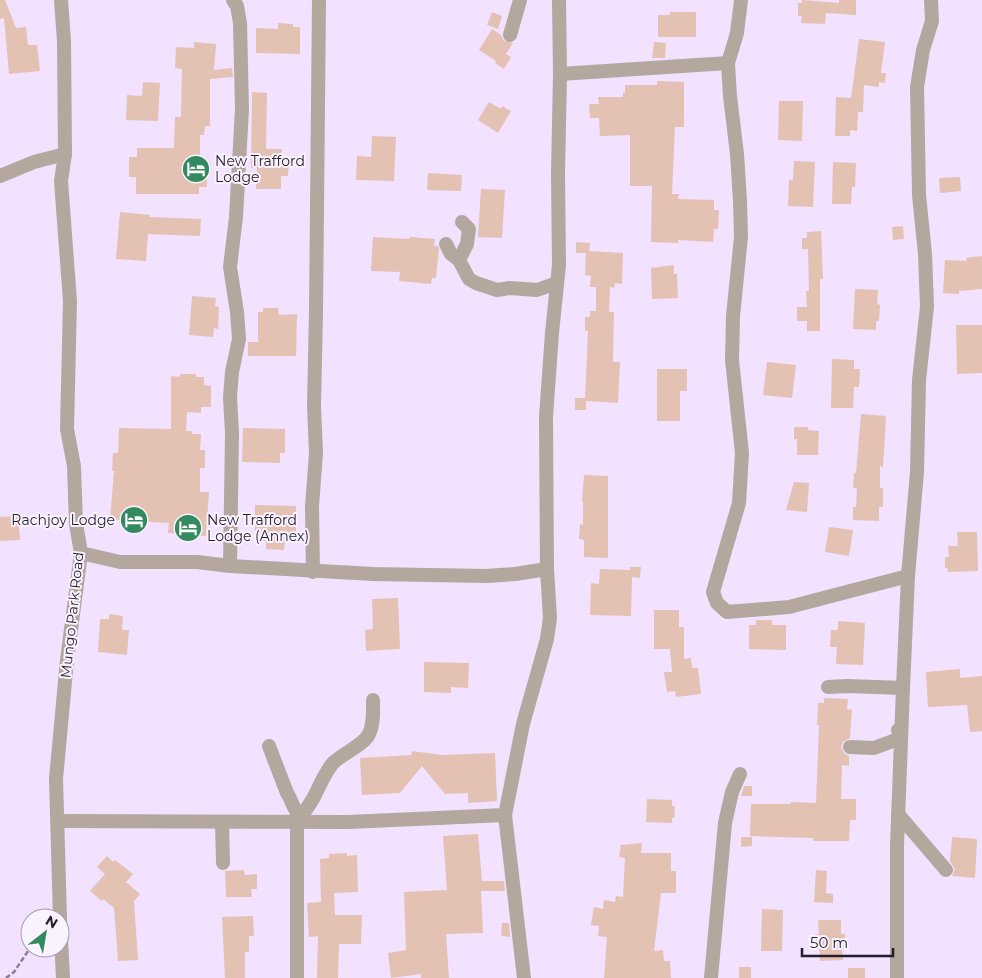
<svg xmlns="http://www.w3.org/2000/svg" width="982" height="978" font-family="Montserrat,sans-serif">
  <rect width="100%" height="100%" fill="#f2e1ff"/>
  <g fill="#e3c2b3">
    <path d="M0 0H5L16 28 26 27 28 45H37L40 71 9 74 4 18 0 19Z"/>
    <path d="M802 0 839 3V0H856V15L826 13 825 24 801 23 802 16H798V3H802Z"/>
    <path d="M492 12 502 16 498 29 487 25Z"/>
    <path d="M670 12H696V37H658V15H670Z"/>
    <path d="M278 23 293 24V27H300V54L256 53V28L278 29Z"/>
    <path d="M492 29 501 35 504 41 513 43 506 54 511 57 504 69 495 63 496 61 479 50Z"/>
    <path d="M859 39 885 42 881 73H886L885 83 879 82V87L864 85 863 112H858L857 131 850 130V136H835L836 97 851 98Z"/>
    <path d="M194 42 216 44 214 70 232 68 233 77 210 79V126H205L204 135H200V168H207V187H199V194H136V177H129V157H137V148H174L175 117H181L182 69 175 68 176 47 194 48Z"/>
    <path d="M654 42 666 43 665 58H652Z"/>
    <path d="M657 81 684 82V127H675L672 194H679L678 199 714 200V210H719L718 229H714L713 242 678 240V243L651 242 652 186H630V135L600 136 599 118H590L589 104H599L598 97H623V93H625V85H657Z"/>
    <path d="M143 82 160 83 158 121 126 120 127 95 142 96Z"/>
    <path d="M252 92 267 93 266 149H282L281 162 289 163 288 176H281V189H256L257 168H251Z"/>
    <path d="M779 101H803L802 141 778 140Z"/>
    <path d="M489 102 501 109 502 106 511 111 498 133 478 120Z"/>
    <path d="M372 136 396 137 394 181 356 180 357 156 371 157Z"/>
    <path d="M794 161 815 162 813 207 788 206 789 180H793Z"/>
    <path d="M833 162 856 163 855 187H852L851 204H832Z"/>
    <path d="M428 173 462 175 461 191 427 190Z"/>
    <path d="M960 177 961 191 940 193 939 178Z"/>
    <path d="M481 189 505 190 502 238 478 237Z"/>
    <path d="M120 212 150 215 149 217 201 219 200 236 148 234 146 261 116 259Z"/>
    <path d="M903 226 904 239 893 240 892 227Z"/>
    <path d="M821 231 823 279H820V331H807V321H797V307H807L806 291H809L808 249H802V238H807V232Z"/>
    <path d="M373 237 409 239 410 237 435 239 434 246H438L439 249 436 278H432L431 284 399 281 400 272 371 271Z"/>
    <path d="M576 242 590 243 589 251 623 253 622 284 615 283 614 288 610 287 609 312H614L613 362H620L618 403 586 401V410H575V398H585L588 331H585V317H590V311H596V287H590L591 276 585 275 586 253H576Z"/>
    <path d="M982 256V289L959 291V294L943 293 945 260 967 261 966 258Z"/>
    <path d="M674 265V274H677L678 298 652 299 651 268Z"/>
    <path d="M855 289 878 290 877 304 880 305 879 321H876V330L853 329Z"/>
    <path d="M192 296 216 298 215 306 219 307 218 329 214 328 213 337 189 335Z"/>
    <path d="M263 308H278L279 315 297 314 296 356H248V342H258V312H263Z"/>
    <path d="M956 325H982V373L957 374Z"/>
    <path d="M832 359 854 360V369H860L859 387H854L853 408H831Z"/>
    <path d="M767 362 796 365 792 398 763 395Z"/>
    <path d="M657 369H687V391H680V421H657Z"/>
    <path d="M180 374H196V377H204V385L211 386V407H201V413L187 412 186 431H192V434H201L200 450H205V468H200V492H209L206 536 168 533 169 523 134 521V524L119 523 120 520 110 519 114 471H112L113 453H118L119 428 171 429V376L180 377Z"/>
    <path d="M861 414 886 416 883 467 880 466V488H883V507H879V521L853 520V507H856L857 488H853L854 473H856Z"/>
    <path d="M794 427H808V430L819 431 818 455H797V439H794Z"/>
    <path d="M243 428 285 429V453H280V463L242 462Z"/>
    <path d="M584 475 608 476V558L584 557V540L579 539 580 524 583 525V501H582Z"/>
    <path d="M794 482 809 483 807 512 786 510Z"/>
    <path d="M255 505 296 506V541H285L284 550 266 549V541H255Z"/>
    <path d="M18 516 20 540 0 541V517Z"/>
    <path d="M829 527 853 530 849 556 825 552Z"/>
    <path d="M957 532H977L978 571 948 572 947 567 945 568V557H949L948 546H958Z"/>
    <path d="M630 567H641L640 578 632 577 631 616 590 615 591 583 599 584 600 569 630 570Z"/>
    <path d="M398 598 400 649 366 651 365 630 373 629 372 599Z"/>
    <path d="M654 610H679V627H684V659L691 658 692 668H698L701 694 676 697 675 691 667 692 664 672H672L670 649H654Z"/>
    <path d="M109 614 123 616 122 630H129L127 655 98 652 100 619H109Z"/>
    <path d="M756 620H772V625H786V650L749 649V625H756Z"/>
    <path d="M838 621 865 623 863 665 836 664 837 647H830L831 630H838Z"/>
    <path d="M424 662 469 663 468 688 451 687V693L424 692Z"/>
    <path d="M960 669V678L982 676V731L970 732 967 705 928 707 926 672Z"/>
    <path d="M824 698 848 699 847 709 852 710 850 738 843 742 841 747 845 754 849 756V766L842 765 841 799H856V820H850L849 841H813V838L750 836 751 804H791V802L816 803 819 725H817L818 703H824Z"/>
    <path d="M412 751 442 755 495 753 497 801 468 803V793L445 794 422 766 400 793 362 795 360 758 411 755Z"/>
    <path d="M744 786H752V796H741Z"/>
    <path d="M647 799 672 800V806H675L674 818H672V823L646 822Z"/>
    <path d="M478 834 482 881H504L505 891H481L483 933 446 934 449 978H421V974L391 978 388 953 406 950 404 892 447 890 443 836Z"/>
    <path d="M741 837H752V846L741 847Z"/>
    <path d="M952 837 977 839 975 878 952 876 955 869 950 861Z"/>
    <path d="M642 843 641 853H671V871H676V893H661L654 951 663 950 664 961H670L671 978H604L607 937 598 936 599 926 591 925 594 907 603 909 604 900 615 902 616 896 623 897 625 858 619 857 621 845Z"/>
    <path d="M347 853V856L357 855 358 892 334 893 335 915H362L361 944H339L338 978H317L318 936 309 937 307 903 321 902 320 859 329 858V854Z"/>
    <path d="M107 856 113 862 115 860 133 874 126 882 140 894 134 901 138 960 118 961 114 908 103 899 102 901 90 891 105 874 97 867Z"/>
    <path d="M244 870 245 875 257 874V889H251L252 897H226L225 871Z"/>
    <path d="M816 870 827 871 826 893 833 894V903L814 902Z"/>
    <path d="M762 909 783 910 782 951H761Z"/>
    <path d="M253 916 254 936H249V952H245V978H225L222 917Z"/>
    <path d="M818 920H841V934H845L846 950H842L843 960 820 961 819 944H815L814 934H819Z"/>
    <path d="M502 923H509L510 937 501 936Z"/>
    <rect x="739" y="967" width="12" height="11"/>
    <rect x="848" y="968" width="17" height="10"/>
  </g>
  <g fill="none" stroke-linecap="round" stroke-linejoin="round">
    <path stroke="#897e92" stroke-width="2.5" stroke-dasharray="5 2.5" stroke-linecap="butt" d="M6 978 14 972 30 948"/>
    <g stroke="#b3a79e" stroke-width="14">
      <path d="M741 0 737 33 728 63 730 96 737 154 740 201 741 237 733 316 732 360 742 453 739 503 713 592 717 603 727 612 789 607 908 576"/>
      <path d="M510 35 520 0"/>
      <path d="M560 74 728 63"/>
      <path d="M0 176 34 162 65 154"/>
      <path d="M462 222 469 229 467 244 459 260 469 279 476 283 497 290 510 288 537 290 557 283"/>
      <path d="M446 244 451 254 459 260"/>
      <path d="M81 553 120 562H197L230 566 373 574 487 576 515 574 547 569"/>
      <path d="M230 566 232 433 230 397 232 372 239 339 237 312 230 267 236 217 242 109 240 23 237 6 233 0"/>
      <path d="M313 572 312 506 316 453 314 406 316 311 319 0"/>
      <path d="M828 687 847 686 903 688"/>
      <path d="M269 746 287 793C291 798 292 806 297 812V978"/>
      <path d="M850 747 874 748 901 738 898 730"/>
      <path d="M898 814 946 870"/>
      <path d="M58 821 348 822 505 815"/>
      <path d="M222 822 223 863"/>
      <path d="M297 822C303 814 309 806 314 797 320 785 324 774 333 763 343 753 363 746 369 734 374 724 373 711 373 700"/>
      <path d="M60 918 56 779 67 660 81 553 76 524 74 466 67 429 70 301 61 181 65 154 64 41 61 0"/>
      <path d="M60 920 63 978"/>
      <path d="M524 978 505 815 523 724 547 639 550 618 547 569 546 417 552 333 559 265 558 174 560 74 559 0"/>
      <path d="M711 978 725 823 732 792 740 774"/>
      <path d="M897 978V846L903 688 908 576 917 472 919 380 927 307 925 254 919 195 917 87 923 50 932 21 931 0"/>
    </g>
  </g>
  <defs>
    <symbol id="hotel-disc" viewBox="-11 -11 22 22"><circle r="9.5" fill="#328a5e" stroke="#faf3ff"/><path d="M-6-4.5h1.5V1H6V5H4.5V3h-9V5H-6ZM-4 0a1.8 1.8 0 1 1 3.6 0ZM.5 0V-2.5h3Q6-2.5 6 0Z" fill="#fff"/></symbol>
  </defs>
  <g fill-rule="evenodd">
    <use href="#hotel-disc" x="180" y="153" width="32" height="32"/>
    <use href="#hotel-disc" x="118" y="504" width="32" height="32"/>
    <use href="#hotel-disc" x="172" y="512" width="32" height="32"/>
  </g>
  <g text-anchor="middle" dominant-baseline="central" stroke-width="4" stroke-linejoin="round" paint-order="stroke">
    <g font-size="14" fill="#251f2a" stroke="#faf3ff" text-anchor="start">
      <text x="215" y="161">New Trafford<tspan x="215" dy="16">Lodge</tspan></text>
      <text x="115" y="520" text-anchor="end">Rachjoy Lodge</text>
      <text x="207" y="520">New Trafford<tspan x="207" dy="16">Lodge (Annex)</tspan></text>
    </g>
    <g font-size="14" fill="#251f2a" stroke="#faf3ff">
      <text transform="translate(72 615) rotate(-84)">Mungo Park Road</text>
    </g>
  </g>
  <g transform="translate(45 933) rotate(31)"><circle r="24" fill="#faf3ff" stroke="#a59eaa"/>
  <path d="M0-4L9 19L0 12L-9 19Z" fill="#328a5e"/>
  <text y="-8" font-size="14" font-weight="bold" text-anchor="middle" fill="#251f2a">N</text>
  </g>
  <path d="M802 948v8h91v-8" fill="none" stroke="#251f2a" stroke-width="2.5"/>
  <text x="810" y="948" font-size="15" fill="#251f2a" stroke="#faf3ff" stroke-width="4" paint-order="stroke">50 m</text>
</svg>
